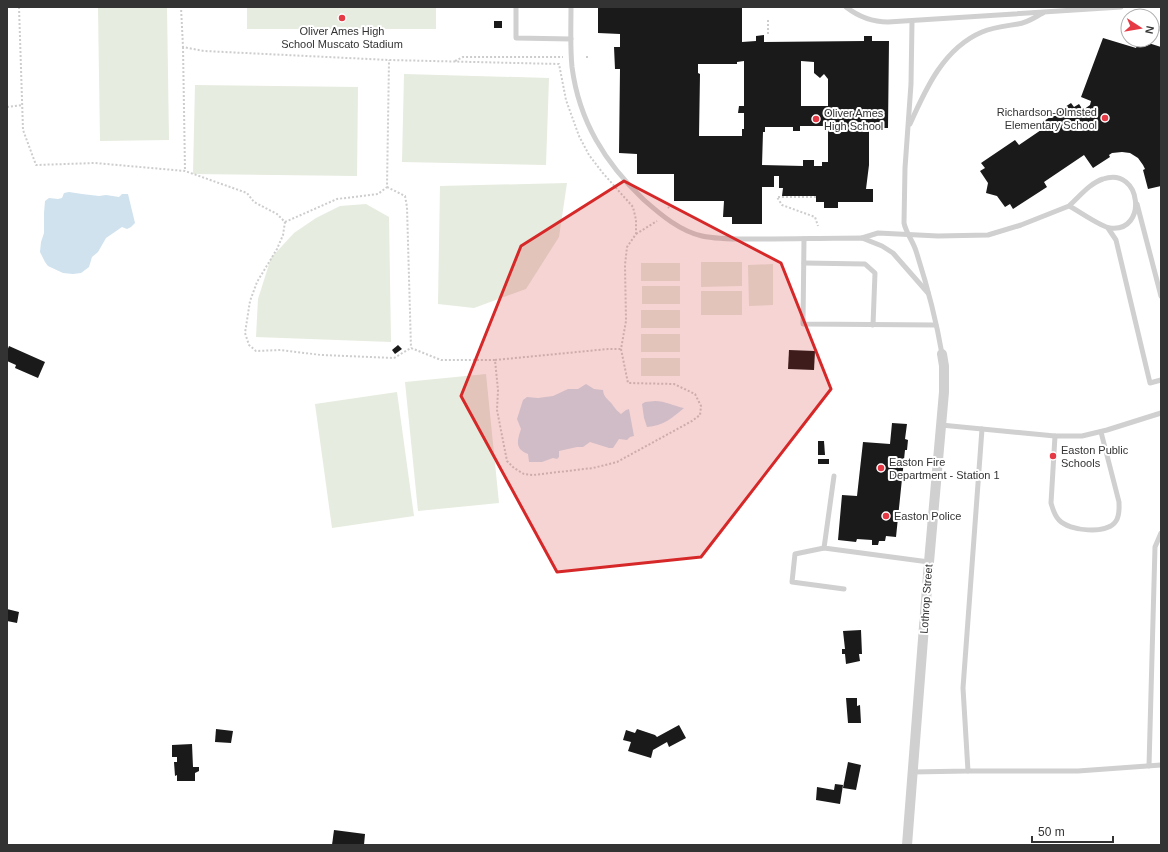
<svg xmlns="http://www.w3.org/2000/svg" width="1168" height="852" font-family="Arial,sans-serif">
  <rect width="100%" height="100%" fill="#fff"/>
  <g fill="#e6ecdf">
    <path d="M98 7H167L169 140 100 141Z"/>
    <rect x="247" y="7" width="189" height="22"/>
    <path d="M404 74 549 78 546 165 402 162Z"/>
    <path d="M195 85 358 87 357 176 193 174Z"/>
    <path d="M567 183 559 237 526 289 474 308 438 304 440 186Z"/>
    <path d="M366 204 389 217 391 342 256 337 258 299 271 258 294 233 316 218 340 206Z"/>
    <path d="M701 262H742V286L701 287Z"/>
    <rect x="641" y="263" width="39" height="18"/>
    <path d="M773 264V305L749 306 748 265Z"/>
    <rect x="642" y="286" width="38" height="18"/>
    <rect x="701" y="291" width="41" height="24"/>
    <rect x="641" y="310" width="39" height="18"/>
    <rect x="641" y="334" width="39" height="18"/>
    <rect x="641" y="358" width="39" height="18"/>
    <path d="M486 374 499 503 418 511 405 382Z"/>
    <path d="M397 392 414 516 332 528 315 404Z"/>
  </g>
  <g fill="#cfe2ee">
    <path d="M69 192 82 194 99 196 106 195 119 197 122 194H128L135 223 131 227 127 229 122 227 106 238 98 252 92 257 89 267 81 273 73 274 63 273 48 266 45 262 40 252 41 242 44 233V213L45 201 49 198 58 199 62 198 64 193Z"/>
    <path d="M586 384 594 389 603 390C604 398 607 398 612 404 615 408 616 410 621 414L626 410 629 409 634 436 630 437 627 440 619 439 613 448H609L590 442 583 447H577L559 451V457L557 459 553 458 542 462H529L528 454C515 449 517 441 521 429L517 419 523 400 527 397 538 398 553 396 568 389H578Z"/>
    <path d="M655 401C665 401 674 406 684 408 672 418 663 426 647 427L644 418 642 404 645 402Z"/>
  </g>
  <g fill="#1a1a1a" fill-rule="evenodd">
    <path d="M598 7H742V42L756 41V36L764 35V42L864 41V36H872V41H889L888 128H869V165L866 189H873V202H838V208H824V202H816V196H782L783 188H779V176H774V187H762V224H732V217H723L724 201H674V174H637V154L619 153 620 69H615L614 47H620V34L598 33ZM744 61V106H739L738 113H744V129H742V136H699L700 74 698 73V64H737V62ZM801 61 814 62V73L820 78 824 74 828 79V106H801ZM800 126H828V162H822V166H814V160H803V166L762 165 763 132H765V127H793V131H800Z"/>
    <rect x="494" y="21" width="8" height="7"/>
    <path d="M1103 38 1136 48 1139 40 1161 47V186L1148 189 1143 170 1145 169 1143 165 1138 158 1130 153 1122 152 1112 153 1109 155 1110 157 1093 168 1084 155 1044 182 1047 187 1013 209 1010 204 1005 207 997 196 986 193 988 183 980 171 985 168 981 163 1015 140 1019 145 1041 130 1038 125 1071 103 1074 107 1079 104 1083 110 1090 105 1091 101 1081 97Z"/>
    <path d="M398 345 402 349 395 354 392 350Z"/>
    <path d="M9 346 45 362 38 378 15 368 16 365 7 361V351Z"/>
    <path d="M789 350 815 351 814 370 788 369Z"/>
    <path d="M892 423 907 424 905 439 908 440 907 450H905L896 537 886 536 885 541H879L878 545H872V540L857 539 856 542 838 540 842 495 857 496 863 442 890 444Z"/>
    <path d="M818 441H824L825 455H818Z"/>
    <rect x="818" y="459" width="11" height="5"/>
    <path d="M7 609 19 612 17 623 7 621Z"/>
    <path d="M861 630 862 654H859L860 661 846 664 845 654H842V649H845L843 631Z"/>
    <path d="M846 698H857V706L860 705 861 723H848Z"/>
    <path d="M679 725 686 738 669 747 667 742 653 750 651 758 628 751 631 742 623 740 626 730 635 733 637 729 655 735 657 737Z"/>
    <path d="M216 729 233 731 231 743 215 742Z"/>
    <path d="M192 744 193 767H199V771L195 773V781H177V775L175 776 174 762H177V757H172V745Z"/>
    <path d="M848 762 861 765 856 790 843 788Z"/>
    <path d="M835 784 843 785 840 804 816 800 817 787 834 790Z"/>
    <path d="M334 830 365 834 364 845H332Z"/>
  </g>
  <g fill="none" stroke-linecap="round" stroke-linejoin="round">
    <g stroke="#cdcdcd" stroke-width="2" stroke-dasharray="2 2" stroke-linecap="butt">
      <path d="M19 7 23 130 36 165 95 163 185 171 247 193 254 202 277 214 285 222 283 235 277 249 257 282 250 301 245 333 249 345 256 351 281 350 321 355 394 358 411 348 441 360H495L498 390 497 410 507 461 514 468 524 474 533 475 593 468 617 462 692 421 700 415 701 406 695 394 674 384 628 383 621 349 626 321 625 265 627 247 636 234V220L633 207 602 172 589 155 579 136 566 100 559 64 389 60 204 51 183 47 181 7"/>
      <path d="M768 34V18"/>
      <path d="M183 47 185 171"/>
      <path d="M586 57H590"/>
      <path d="M455 61 463 57H563"/>
      <path d="M7 107 22 105"/>
      <path d="M387 187 405 196 407 207 411 348"/>
      <path d="M816 197H777L782 205 815 217 818 226"/>
      <path d="M668 207 669 208"/>
      <path d="M285 222 337 199 378 194 387 187 389 60"/>
      <path d="M636 234 657 221"/>
      <path d="M495 360 608 349H621"/>
    </g>
    <g stroke="#d0d0d0" stroke-width="5">
      <path d="M516 7V38L571 39"/>
      <path d="M571 7C571 27 570 47 572 67 579 121 605 163 644 200 661 215 680 231 702 236 721 240 741 239 760 239 794 239 828 238 862 238L882 246 893 253 928 293"/>
      <path d="M846 7C859 17 872 22 888 22L1121 7"/>
      <path d="M912 22 911 84 905 168 904 223C906 233 913 241 916 251 927 285 936 319 942 354"/>
      <path d="M1153 27 1161 29"/>
      <path d="M910 124C926 88 944 48 982 32 994 27 1006 26 1018 24 1027 23 1035 17 1043 13"/>
      <path d="M1137 204 1161 296"/>
      <path d="M1108 228 1116 240 1150 383 1161 380"/>
      <path d="M862 238 878 233 938 236 988 235 1021 225 1069 206C1079 211 1101 227 1110 228 1148 233 1142 166 1103 179 1090 183 1079 197 1069 206"/>
      <path d="M804 239 803 324 936 325"/>
      <path d="M804 263 865 264 875 273 873 325"/>
      <path d="M941 425 1055 436H1082L1107 430 1161 413"/>
      <path d="M1055 436 1051 503C1053 509 1054 515 1059 520 1069 531 1107 535 1116 521 1120 515 1119 508 1119 502L1101 432"/>
      <path d="M834 476 824 548 929 562"/>
      <path d="M824 548 795 554 792 582 844 589"/>
      <path d="M1149 766 1155 547 1161 533"/>
      <path d="M968 771H1078L1161 765"/>
      <path d="M912 772 968 771 963 688 982 429"/>
    </g>
    <path stroke="#d0d0d0" stroke-width="10" d="M907 845 929 562 944 392V366L942 354"/>
  </g>
  <path fill="#d62828" fill-opacity="0.2" stroke="#d62828" stroke-width="3" stroke-linejoin="round" d="M624 181 781 263 831 389 701 557 557 572 461 396 521 246Z"/>
  <g fill="#e63946" stroke="#fff" stroke-width="1.5">
    <circle cx="342" cy="18" r="4"/>
    <circle cx="1105" cy="118" r="4"/>
    <circle cx="816" cy="119" r="4"/>
    <circle cx="1053" cy="456" r="4"/>
    <circle cx="881" cy="468" r="4"/>
    <circle cx="886" cy="516" r="4"/>
  </g>
  <g text-anchor="middle" dominant-baseline="central" stroke-width="4" stroke-linejoin="round" paint-order="stroke">
    <g font-size="11" fill="#333" stroke="#fff" text-anchor="start">
      <text x="342" y="31" text-anchor="middle">Oliver Ames High<tspan x="342" dy="13">School Muscato Stadium</tspan></text>
      <text x="1097" y="112" text-anchor="end">Richardson-Olmsted<tspan x="1097" dy="13">Elementary School</tspan></text>
      <text x="824" y="113">Oliver Ames<tspan x="824" dy="13">High School</tspan></text>
      <text x="1061" y="450">Easton Public<tspan x="1061" dy="13">Schools</tspan></text>
      <text x="889" y="462">Easton Fire<tspan x="889" dy="13">Department - Station 1</tspan></text>
      <text x="894" y="516">Easton Police</text>
    </g>
    <g font-size="11" fill="#333" stroke="#fff">
      <text transform="translate(926 599) rotate(-86)">Lothrop Street</text>
    </g>
  </g>
  <rect width="1168" height="852" fill="none" stroke="#333333" stroke-width="16"/>
  <g transform="translate(1140 28) rotate(102)"><circle r="19" fill="#ffffff" stroke="#adadad"/>
  <path d="M0-3L7 15L0 10L-7 15Z" fill="#e63946"/>
  <text y="-6" font-size="11" font-weight="bold" text-anchor="middle" fill="#333333">N</text>
  </g>
  <path d="M1032 836v6h81v-6" fill="none" stroke="#333333" stroke-width="2"/>
  <text x="1038" y="836" font-size="12" fill="#333333" stroke="#ffffff" stroke-width="3" paint-order="stroke">50 m</text>
</svg>
